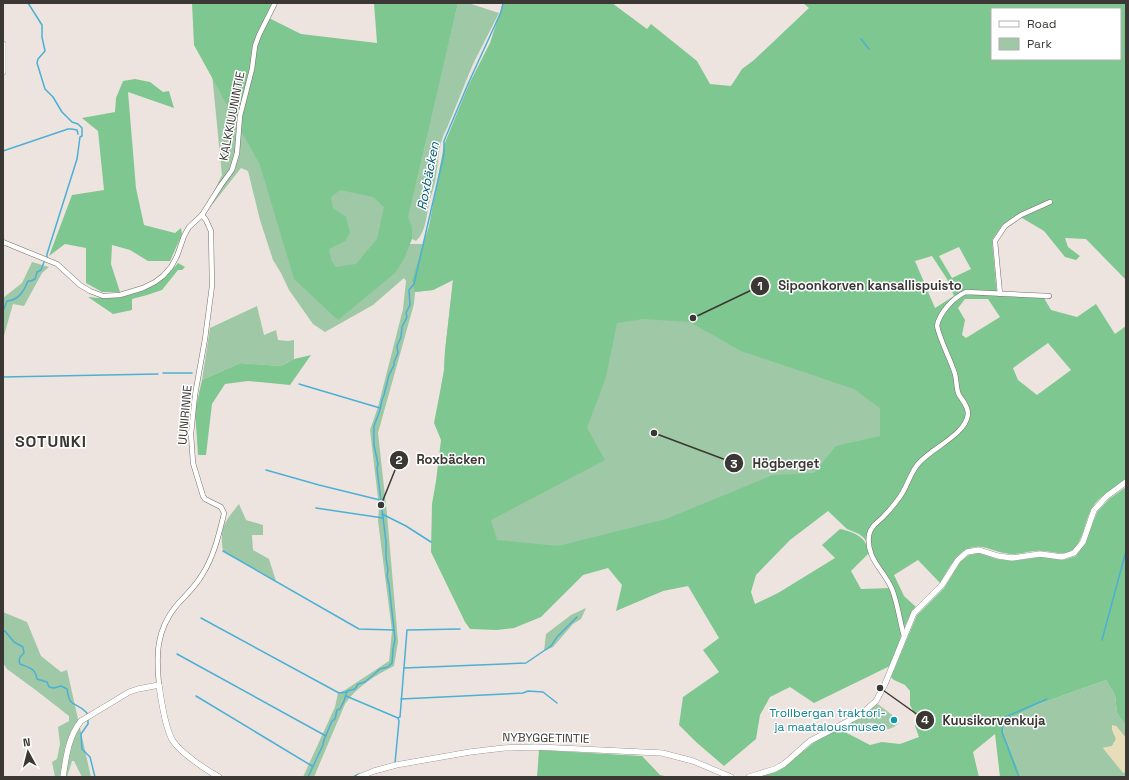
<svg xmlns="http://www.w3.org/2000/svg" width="1129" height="780" font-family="'Space Grotesk',sans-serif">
  <rect width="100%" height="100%" fill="#eee4df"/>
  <g fill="#9ec8a6">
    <path d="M205 3H275L266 30 444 53 436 94 458 3H468L499 13 473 64 447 128C438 143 439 159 436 176 435 186 431 194 429 204 426 217 426 232 416 241L412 239V227L409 222 410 244H449L726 90 821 3 820 151 976 397 800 532 681 582 665 547 590 568 542 615 460 603 494 510 441 387 444 370 445 351 453 280 433 290 415 292 414 304 378 433 387 514 398 642 394 666C376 675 357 686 345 704L314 777H303L335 707 338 693 345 690 389 661 392 631 378 521 379 507 370 430 378 407 403 309 406 281 404 278 373 305 325 332 313 324 289 290 281 273 273 260 260 220 248 171 241 168 208 210 205 209 222 175Z"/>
    <path d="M32 262 49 267 42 273 24 306 13 304 3 339V298L22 283Z"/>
    <path d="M257 306 264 335 276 330 278 340 288 341 294 340V359L281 366 240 363 202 380 210 328Z"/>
    <path d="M239 504 246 520 263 525V535H252L253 550 269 559 276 581 223 551C219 527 225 522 239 504Z"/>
    <path d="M586 608 581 619 573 624 553 647 544 651 546 634 571 615Z"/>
    <path d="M3 612 27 622 41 656 61 672 67 670 91 777H82L74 761H72L67 777H55L52 762 57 759 60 744 58 727 69 721V716L37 691 7 669 3 663Z"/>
    <path d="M1106 680 1115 695 1117 713 1126 726V738L1116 726 1112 729 1116 739 1112 746 1103 748 1123 772H1126V777H1021L1003 731 1005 721 1039 704Z"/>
    <path d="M877 704 879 705 896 718 898 720 897 725 893 720 891 723 896 726 889 729 881 730C876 726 876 722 868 723 862 729 858 734 849 728V723Z"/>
  </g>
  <g fill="#7fc790" fill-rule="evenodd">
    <path d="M192 3H271L267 17 301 34 377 43 374 3H458L408 217 412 227V239L404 259 395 273 338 320 294 279 260 165 194 45ZM340 190 373 197 384 207 377 239 356 264 336 267 331 260 329 249 345 241 350 233 346 217 333 208 331 197Z"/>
    <path d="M503 3H612L647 29 651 24 697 61 710 84 731 86 742 69 754 60 809 8 803 3H1126V280L1086 239 1065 238 1068 247 1080 256 1076 260 1065 257 1044 231 1017 215 1003 224 992 240 997 296 1044 298 1051 310 1077 317 1096 304 1115 334 1126 326V478C1115 489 1100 494 1092 508 1085 520 1083 544 1071 551 1062 556 1050 551 1041 551 1031 550 1021 555 1010 554 1002 553 995 551 987 548 961 541 952 564 940 583L918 560 894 575 904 596 916 607 912 611 903 630 892 588 872 558 868 545 864 538 859 534 847 529 828 511 790 540 756 575 751 592 755 604 778 593 835 558 822 545 840 529C854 532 867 537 869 553L851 571 861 589 891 588 902 633 892 665 814 703 790 687 770 697 760 715 756 739 724 766 696 742 679 725 683 697 719 672 703 650 719 638 688 586 663 591 616 611 622 585 608 568 583 575 541 617 514 628 497 630 470 629 465 622 431 552 432 504 436 481 441 440 434 423 444 371 445 351 453 280 433 290 415 292 412 280 429 226 444 145 469 84 490 43ZM992 9H1120V59H992ZM959 247 971 269 952 278 939 256ZM932 256 947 279 954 296 935 308 915 261ZM965 299H988L1000 317 966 338 962 335 965 320 958 308ZM644 319 690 322 741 351 854 389 880 408V436L836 446 814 473 773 475 666 519 558 546 497 540 491 520 605 460 587 428 606 377 617 323ZM1048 343 1071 370 1037 395 1018 380 1013 368Z"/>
    <path d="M135 79 150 82 163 92 169 91 174 108 128 92 136 188 144 225 175 233 181 228 182 234 170 261H148L130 250 112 245 111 264 120 292H102L86 283V248L65 244 49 256 72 195 104 190 98 131 82 118 115 112 116 98 123 81Z"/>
    <path d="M178 263 185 267 182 270H178L162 290 147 295 132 299V310L113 314 88 297C123 301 155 292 178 263Z"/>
    <path d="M311 355 290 385 248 381 225 384 212 404 206 455H198L195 411 202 380 240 363 281 366 294 359Z"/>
    <path d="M1126 487V726L1117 713 1115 695 1106 680 1039 704 1005 721 1003 731 1021 777H1000L995 734 973 752 979 777H758L785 766 817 740 839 729 870 745 882 742 900 744 919 737 915 726 916 717 910 705V691L905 685 894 680 891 677 917 615 944 588 960 562 969 555 979 553 997 559 1012 561 1040 557 1063 560 1076 556 1085 543 1097 512 1109 499Z"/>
    <path d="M539 750 642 756 660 775 669 777H537Z"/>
  </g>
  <path fill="#e7ddb8" d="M1112 725 1116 726 1126 738V772L1123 773 1103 748 1112 746 1116 739 1112 729Z"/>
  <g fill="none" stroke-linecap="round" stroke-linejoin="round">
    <g stroke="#4bb0d5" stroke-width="1.5">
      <path d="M28 3 42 25V37L45 51 38 59 37 63 45 89 53 97 62 112 72 122 78 124 82 128V136L80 137 77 159 47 254V257"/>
      <path d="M861 39 869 49"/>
      <path d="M3 151 68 129H72L77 130 78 134"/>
      <path d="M3 311 7 301C19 300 24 291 28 281H31L35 279 37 272 41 270 44 262"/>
      <path d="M163 373H192"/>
      <path d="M3 377 158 374"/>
      <path d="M299 384 380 408"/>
      <path d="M266 470 319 485 380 500"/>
      <path d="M316 508 383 518"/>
      <path d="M382 514 406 526 431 542"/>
      <path d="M223 551 359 629 394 630"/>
      <path d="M201 618 339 693 347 692"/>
      <path d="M3 631H5L14 642 23 647 24 653C20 657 18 658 20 664 30 668 35 668 37 679L47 682 49 687 54 688 61 686 67 689C70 710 75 700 87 713V716"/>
      <path d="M1102 640 1126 551"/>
      <path d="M177 654 326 736"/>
      <path d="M404 668 526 663 551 646 557 637 577 617"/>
      <path d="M196 696 312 766"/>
      <path d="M346 696 398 718 400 717 407 630 460 629"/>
      <path d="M401 699 523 693 528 691 543 692 557 703"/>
      <path d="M88 720V724L81 734 82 749 90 757 95 777"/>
      <path d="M395 763 399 721 398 718"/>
      <path d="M308 777 323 745 324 740 332 721 335 719 337 710 340 709 344 701 347 691 355 689 358 684 365 682 380 669 388 667 392 663 393 649 395 639 389 585 387 576 388 570 386 558V542L377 468 378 464 374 445V426L380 410 382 400 384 395 389 375 394 365V362L398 353 397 346 401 337 402 327 407 317 406 313 410 305 409 290 414 284 444 154V141L468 84 501 12 503 3"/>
      <path d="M353 777 359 774"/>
      <path d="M1019 777 1002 732 1003 718 1047 699"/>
    </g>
    <defs>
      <g id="minor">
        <path d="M3 242 57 264 80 285 90 291 103 296 120 295 143 288 155 282 163 276 171 267 177 256 184 236 189 227 202 215 221 185 232 170 237 153 240 116 252 69 255 46 259 35 275 3"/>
        <path d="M1000 294 995 241 1005 226 1021 215 1050 202"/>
        <path d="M904 636C900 623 897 599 891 587 882 568 866 558 869 535 871 526 877 523 883 517 889 511 894 505 899 498 907 488 909 475 918 464 931 448 966 435 968 414 968 406 963 401 959 395 956 389 957 381 955 374 950 358 941 343 937 326 939 313 954 297 966 292L1049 296"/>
        <path d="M159 685C156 655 156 631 176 606 185 596 195 587 202 575 213 558 218 538 223 518L224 513 221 507 205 499 203 496 193 463 191 434 195 395 205 339 212 286 211 231 206 220 202 215"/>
      </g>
      <g id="tertiary">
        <path d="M3 44V72"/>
        <path d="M63 777C66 758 68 737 81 721L129 692 138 689 159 685C161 699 165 729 173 741 181 753 206 770 219 777"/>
        <path d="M359 777 374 771 396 765 470 752 504 748 536 747 662 753 693 761 731 777"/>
        <path d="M749 777 775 769 784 764 810 741 860 715 876 701 885 684 914 613 942 585 958 560 967 552 979 550 998 556 1012 558 1040 554 1062 557 1074 553 1083 542 1094 510 1107 496 1126 482"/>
      </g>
    </defs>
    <use href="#minor" stroke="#776e69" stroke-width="5.5"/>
    <use href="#tertiary" stroke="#776e69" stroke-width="6"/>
    <use href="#minor" stroke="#fff" stroke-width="4.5"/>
    <use href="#tertiary" stroke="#fff" stroke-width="5.5"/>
  </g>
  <circle fill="#0f9aa8" stroke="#fff" stroke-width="1.5" cx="894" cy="720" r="4"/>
  <g text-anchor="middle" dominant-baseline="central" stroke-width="3" stroke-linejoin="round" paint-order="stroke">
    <g font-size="12" fill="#3b3734" stroke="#fff">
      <text transform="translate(232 116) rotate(-79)">KALKKIUUNINTIE</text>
      <text transform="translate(185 415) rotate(-85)">UUNIRINNE</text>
      <text transform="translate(546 738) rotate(1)">NYBYGGETINTIE</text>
    </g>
    <g font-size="12" fill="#0d838f" stroke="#fff" text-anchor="end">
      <text x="886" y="713">Trollbergan traktori-<tspan x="886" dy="14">ja maatalousmuseo</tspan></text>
    </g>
    <g font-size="13" font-style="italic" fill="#005973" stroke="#fff">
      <text transform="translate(428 176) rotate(-79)">Roxbäcken</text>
    </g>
    <g font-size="16" font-weight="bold" letter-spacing="1" fill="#3b3734" stroke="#fff">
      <text x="51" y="441">SOTUNKI</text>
    </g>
  </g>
  <path fill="none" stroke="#3b3734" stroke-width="1.5" d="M693 318L760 286M381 505L399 460M654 433L734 463M880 688L925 720"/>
  <g fill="#3b3734" stroke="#fff" stroke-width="1.5">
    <circle cx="693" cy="318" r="4"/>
    <circle cx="381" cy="505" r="4"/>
    <circle cx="654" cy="433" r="4"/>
    <circle cx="880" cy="688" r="4"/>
    <circle cx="760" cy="286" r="10"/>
    <circle cx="399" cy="460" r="10"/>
    <circle cx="734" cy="463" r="10"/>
    <circle cx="925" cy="720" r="10"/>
  </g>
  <g font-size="12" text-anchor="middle" font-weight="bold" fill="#fff">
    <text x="760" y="290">1</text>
    <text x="399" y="464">2</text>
    <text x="734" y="468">3</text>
    <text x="925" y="724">4</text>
  </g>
  <g font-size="13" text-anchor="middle" font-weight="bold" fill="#3b3734" stroke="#fff" stroke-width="3" stroke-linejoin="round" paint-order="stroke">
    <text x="870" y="290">Sipoonkorven kansallispuisto</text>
    <text x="451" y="464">Roxbäcken</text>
    <text x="786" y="468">Högberget</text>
    <text x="994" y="725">Kuusikorvenkuja</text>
  </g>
  <rect width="1129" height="780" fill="none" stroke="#3b3734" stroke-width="8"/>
  <rect x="991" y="8" width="130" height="52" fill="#ffffff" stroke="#b1afae"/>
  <rect x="999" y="21" width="20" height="6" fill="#ffffff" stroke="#b1afae"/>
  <text x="1027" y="28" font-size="12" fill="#3b3734">Road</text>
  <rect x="999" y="38" width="20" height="12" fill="#9ec8a6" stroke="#b1afae"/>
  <text x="1027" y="48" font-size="12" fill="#3b3734">Park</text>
  <g transform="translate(28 752) rotate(353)" stroke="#ffffff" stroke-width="3" paint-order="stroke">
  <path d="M0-3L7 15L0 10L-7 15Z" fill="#3b3734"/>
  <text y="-6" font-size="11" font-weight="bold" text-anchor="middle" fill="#3b3734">N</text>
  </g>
</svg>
